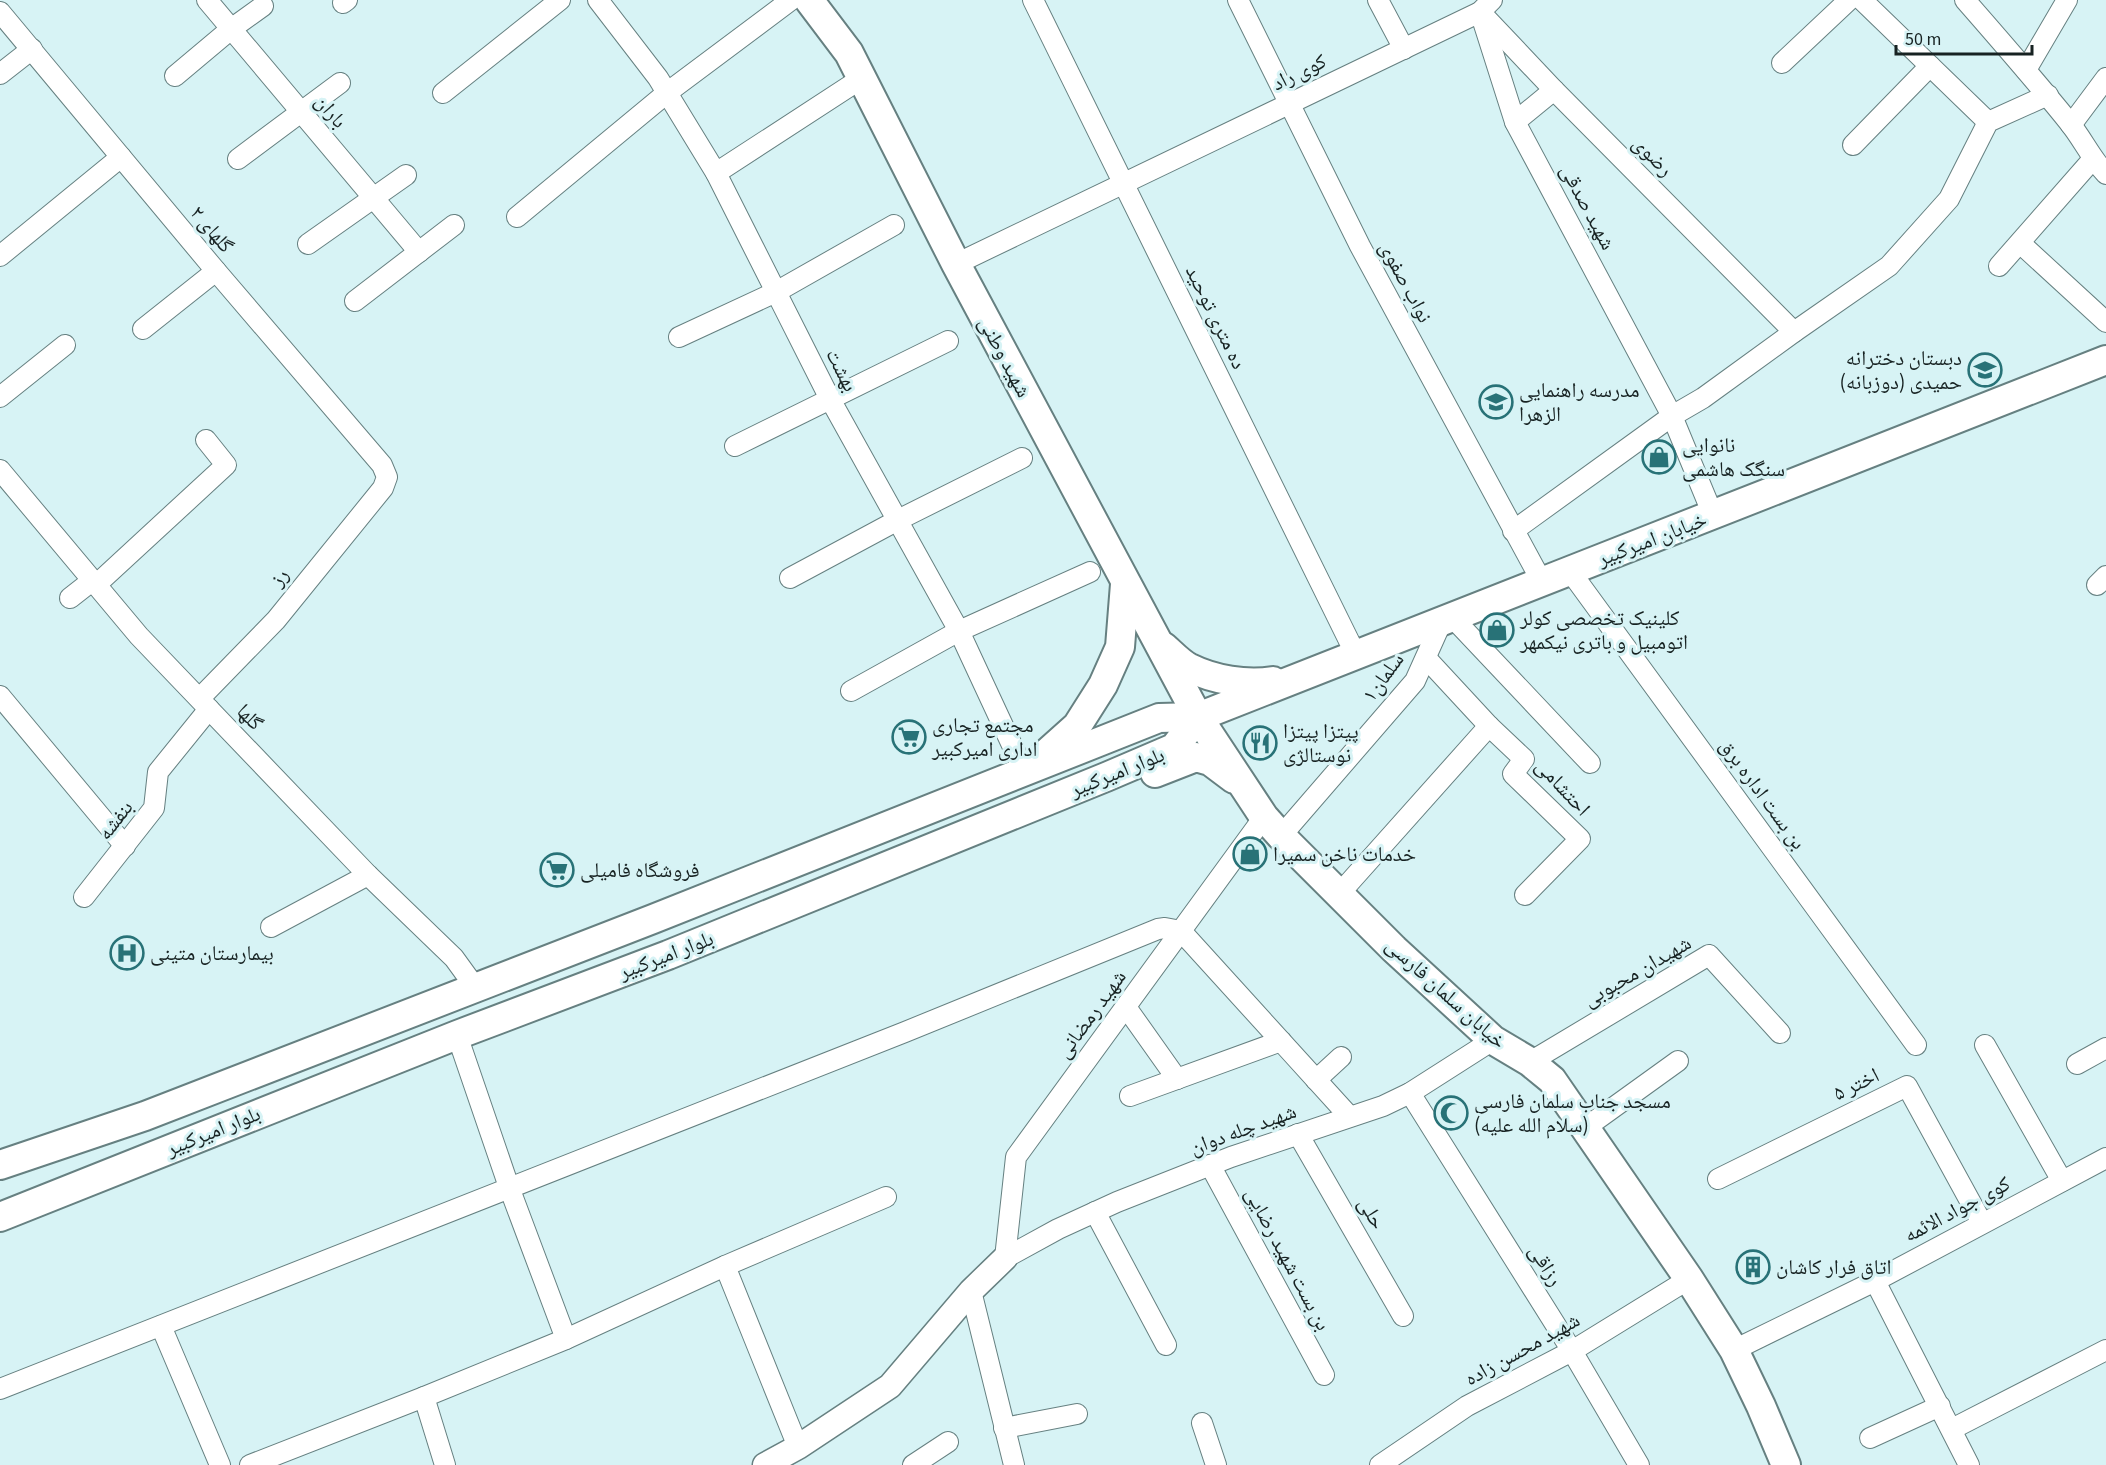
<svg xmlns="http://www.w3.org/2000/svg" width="2106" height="1465" font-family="'Source Sans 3','Noto Naskh Arabic',sans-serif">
  <rect width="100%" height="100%" fill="#d7f3f5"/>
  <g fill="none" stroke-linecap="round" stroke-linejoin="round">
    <defs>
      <g id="minor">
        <path d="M207 0 419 252"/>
        <path d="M598 0 658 78 716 173 830 399 959 631 1025 773"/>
        <path d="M1033 0 1356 655"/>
        <path d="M1238 0 1360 246 1542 582"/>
        <path d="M1378 0 1404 49"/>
        <path d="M1862 0 1988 122"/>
        <path d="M1965 0C2000 40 2035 80 2068 121 2083 139 2090 157 2106 174"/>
        <path d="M343 3 347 0"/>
        <path d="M0 12 216 271 382 465 387 477 383 488 276 620 200 698"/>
        <path d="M1480 12 1515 122 1672 416 1713 515"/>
        <path d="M1485 17 1554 90 1794 332"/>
        <path d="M1782 63 1849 0"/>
        <path d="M2026 70 2067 0"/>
        <path d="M0 74 32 49"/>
        <path d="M175 76 231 29 263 6"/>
        <path d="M443 93 560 0"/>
        <path d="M1515 122 1554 90"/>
        <path d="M2071 125 2106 78"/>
        <path d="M1853 145 1930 66"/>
        <path d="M238 159 340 83"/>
        <path d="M716 173 862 78"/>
        <path d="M517 217 668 92 791 0"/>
        <path d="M2020 243 2106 322"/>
        <path d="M308 244 406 175"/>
        <path d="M0 256 121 157"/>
        <path d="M956 264 1480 12 1492 0"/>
        <path d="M1999 266 2092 160"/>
        <path d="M355 301 454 225"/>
        <path d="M143 329 216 271"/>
        <path d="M679 337 776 292 894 225"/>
        <path d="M0 397 65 345"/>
        <path d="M735 446 948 341"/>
        <path d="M0 470 139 636 368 875 454 958 475 987"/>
        <path d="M1513 531 1672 416 1703 398 1794 332 1889 266 1949 199 1988 122 2048 95"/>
        <path d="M1570 571 1916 1045"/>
        <path d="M790 578 898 520 1022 458"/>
        <path d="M97 584 226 465 206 440"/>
        <path d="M2097 585 2106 576"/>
        <path d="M70 598 93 580"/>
        <path d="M1452 617 1590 763"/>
        <path d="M1426 658 1489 726 1524 759 1513 774 1580 839 1525 895"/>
        <path d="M851 691 959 631 1090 572"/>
        <path d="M0 696 125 846"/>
        <path d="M1281 836 1415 681 1442 621"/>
        <path d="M1340 893 1489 726"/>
        <path d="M84 897 154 808 158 772 209 709"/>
        <path d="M271 927 368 875"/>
        <path d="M1126 1007 1177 1079"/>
        <path d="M457 1035 509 1187 566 1339"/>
        <path d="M1985 1045 2062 1181"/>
        <path d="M1530 1062 1709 955 1780 1033"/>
        <path d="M2077 1064 2106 1048"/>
        <path d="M1316 1080 1341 1057"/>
        <path d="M1410 1093 1572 1351 1639 1465"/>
        <path d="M1130 1096 1281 1041"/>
        <path d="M1585 1128 1678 1061"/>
        <path d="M1298 1134 1403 1316"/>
        <path d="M1210 1165 1324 1375"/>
        <path d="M1718 1179 1907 1086 1982 1223"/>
        <path d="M1095 1212 1166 1345"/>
        <path d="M1005 1258 1058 1229 1117 1202 1231 1157 1383 1106 1410 1093 1493 1040"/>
        <path d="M1005 1258 1016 1157 1264 817"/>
        <path d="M725 1266 798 1447"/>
        <path d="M1875 1281 1969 1465"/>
        <path d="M971 1291 1014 1465"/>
        <path d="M161 1326 220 1465"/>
        <path d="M1734 1350 1875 1281 2106 1158"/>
        <path d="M0 1389 905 1032 1158 929 1165 928 1181 931 1349 1116"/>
        <path d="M424 1397 445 1465"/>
        <path d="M1202 1423 1216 1465"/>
        <path d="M1004 1428 1077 1414"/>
        <path d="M1952 1429 2106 1350"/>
        <path d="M1870 1438 1940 1406"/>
        <path d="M250 1465 424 1397 566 1339 725 1266 886 1197"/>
        <path d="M913 1465 948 1442"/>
        <path d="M1380 1465 1467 1406 1572 1351 1689 1279"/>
      </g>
      <path id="tertiary" d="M765 1465 798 1447 890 1386 971 1291 1005 1258"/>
      <g id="secondary">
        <path d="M809 0 849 53 956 264 1198 717 1264 817 1281 836 1394 949 1493 1040 1530 1062 1552 1080 1689 1279 1734 1350 1761 1406 1786 1465"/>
        <path d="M1164 647C1172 654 1181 664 1190 668 1214 680 1246 685 1273 681"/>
        <path d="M1039 760 1077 726 1103 685 1120 647 1125 584"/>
        <path d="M1155 773 1196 757 1210 761 1234 779"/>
        <path d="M0 1165 145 1116 653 919 1159 718 1198 717 2106 360"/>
        <path d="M0 1217 457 1035 668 955 1106 777 1174 748 1198 717"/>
      </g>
    </defs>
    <use href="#minor" stroke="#668081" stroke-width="22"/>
    <use href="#tertiary" stroke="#668081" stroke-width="27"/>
    <use href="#secondary" stroke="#668081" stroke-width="32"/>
    <use href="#minor" stroke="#fff" stroke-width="20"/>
    <use href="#tertiary" stroke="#fff" stroke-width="24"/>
    <use href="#secondary" stroke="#fff" stroke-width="28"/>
  </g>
  <defs>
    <symbol id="school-ring" viewBox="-11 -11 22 22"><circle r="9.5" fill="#d7f3f5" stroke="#287277" stroke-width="1.5"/><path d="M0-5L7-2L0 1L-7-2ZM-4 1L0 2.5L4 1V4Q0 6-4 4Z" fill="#287277"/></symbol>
    <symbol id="shop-ring" viewBox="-11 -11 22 22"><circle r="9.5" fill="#d7f3f5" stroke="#287277" stroke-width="1.5"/><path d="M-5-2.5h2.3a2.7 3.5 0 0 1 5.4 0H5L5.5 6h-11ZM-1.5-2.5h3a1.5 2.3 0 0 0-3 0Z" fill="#287277"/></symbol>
    <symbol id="supermarket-ring" viewBox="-11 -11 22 22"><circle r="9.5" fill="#d7f3f5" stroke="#287277" stroke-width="1.5"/><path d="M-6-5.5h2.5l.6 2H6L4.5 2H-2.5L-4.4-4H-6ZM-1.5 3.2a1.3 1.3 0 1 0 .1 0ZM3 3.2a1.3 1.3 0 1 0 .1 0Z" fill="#287277"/></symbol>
    <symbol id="restaurant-ring" viewBox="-11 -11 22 22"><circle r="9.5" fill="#d7f3f5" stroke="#287277" stroke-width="1.5"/><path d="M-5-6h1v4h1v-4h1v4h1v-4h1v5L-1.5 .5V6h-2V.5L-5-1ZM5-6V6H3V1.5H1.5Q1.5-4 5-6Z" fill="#287277"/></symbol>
    <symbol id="hospital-ring" viewBox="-11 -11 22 22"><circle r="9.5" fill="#d7f3f5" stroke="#287277" stroke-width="1.5"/><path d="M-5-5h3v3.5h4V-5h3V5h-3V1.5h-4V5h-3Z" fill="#287277"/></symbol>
    <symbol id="mosque-ring" viewBox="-11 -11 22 22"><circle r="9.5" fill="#d7f3f5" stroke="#287277" stroke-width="1.5"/><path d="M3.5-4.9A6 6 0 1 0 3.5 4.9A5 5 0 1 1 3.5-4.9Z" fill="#287277"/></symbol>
    <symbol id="building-ring" viewBox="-11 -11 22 22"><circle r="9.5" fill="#d7f3f5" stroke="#287277" stroke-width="1.5"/><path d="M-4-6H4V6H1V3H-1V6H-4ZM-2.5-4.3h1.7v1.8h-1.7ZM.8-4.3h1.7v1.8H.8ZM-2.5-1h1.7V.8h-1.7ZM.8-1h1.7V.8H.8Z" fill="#287277"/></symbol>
  </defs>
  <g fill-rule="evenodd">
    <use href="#school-ring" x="1966" y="351" width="38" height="38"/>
    <use href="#school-ring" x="1477" y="383" width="38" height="38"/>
    <use href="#shop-ring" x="1640" y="438" width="38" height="38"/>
    <use href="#shop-ring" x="1478" y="611" width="38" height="38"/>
    <use href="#supermarket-ring" x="890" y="718" width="38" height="38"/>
    <use href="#restaurant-ring" x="1241" y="724" width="38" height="38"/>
    <use href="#shop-ring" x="1231" y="835" width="38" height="38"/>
    <use href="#supermarket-ring" x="538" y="851" width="38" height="38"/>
    <use href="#hospital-ring" x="108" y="934" width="38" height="38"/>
    <use href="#mosque-ring" x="1432" y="1094" width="38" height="38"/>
    <use href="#building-ring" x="1734" y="1248" width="38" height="38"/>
  </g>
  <g text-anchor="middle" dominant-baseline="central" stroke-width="6" stroke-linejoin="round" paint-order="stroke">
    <g font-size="21" fill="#172222" stroke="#d7f3f5">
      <text transform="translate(1299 72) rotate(-26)">کوی راد</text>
      <text transform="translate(331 111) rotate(50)">باران</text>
      <text transform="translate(1653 156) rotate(45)">رضوی</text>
      <text transform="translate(1588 207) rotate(62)">شهید صدقی</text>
      <text transform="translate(212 229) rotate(50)">گلهای ۲</text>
      <text transform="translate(1406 282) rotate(62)">نواب صفوی</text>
      <text transform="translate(1216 317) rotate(64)">ده متری توحید</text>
      <text transform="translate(1005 357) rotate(62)">شهید وطنی</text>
      <text transform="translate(842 370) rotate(63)">بهشت</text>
      <text transform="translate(1652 539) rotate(-21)">خیابان امیرکبیر</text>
      <text transform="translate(279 577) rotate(-52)">رز</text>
      <text transform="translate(1383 677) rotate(-54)">سلمان۱</text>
      <text transform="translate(250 717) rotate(46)">گلها</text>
      <text transform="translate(1117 772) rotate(-22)">بلوار امیرکبیر</text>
      <text transform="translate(1563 787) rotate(47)">احتشامی</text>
      <text transform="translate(1763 794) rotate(54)">بن بست اداره برق</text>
      <text transform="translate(115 820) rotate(-52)">بنفشه</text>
      <text transform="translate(666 955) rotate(-21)">بلوار امیرکبیر</text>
      <text transform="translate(1637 971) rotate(-30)">شهیدان محبوبی</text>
      <text transform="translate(1446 993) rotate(42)">خیابان سلمان فارسی</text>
      <text transform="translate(1091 1014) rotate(-54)">شهید رمضانی</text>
      <text transform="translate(1856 1084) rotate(-26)">اختر ۵</text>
      <text transform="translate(1243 1129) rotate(-20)">شهید چله دوان</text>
      <text transform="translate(213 1131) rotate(-22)">بلوار امیرکبیر</text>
      <text transform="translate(1957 1209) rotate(-28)">کوی جواد الائمه</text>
      <text transform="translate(1372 1213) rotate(60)">حلی</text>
      <text transform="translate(1288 1259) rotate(62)">بن بست شهید رضایی</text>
      <text transform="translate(1546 1265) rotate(58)">رزاقی</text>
      <text transform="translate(1522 1349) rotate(-29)">شهید محسن زاده</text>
    </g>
    <g font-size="21" fill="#172222" stroke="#d7f3f5" text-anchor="start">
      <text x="1962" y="358" text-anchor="end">دبستان دخترانه<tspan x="1962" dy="24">حمیدی (دوزبانه)</tspan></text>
      <text x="1519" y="390">مدرسه راهنمایی<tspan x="1519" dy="24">الزهرا</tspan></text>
      <text x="1682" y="445">نانوایی<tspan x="1682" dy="24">سنگک هاشمی</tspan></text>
      <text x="1520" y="618">کلینیک تخصصی کولر<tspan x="1520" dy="24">اتومبیل و باتری نیکمهر</tspan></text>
      <text x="932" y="725">مجتمع تجاری<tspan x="932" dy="24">اداری امیرکبیر</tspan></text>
      <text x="1283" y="731">پیتزا پیتزا<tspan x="1283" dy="24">نوستالژی</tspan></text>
      <text x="1273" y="854">خدمات ناخن سمیرا</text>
      <text x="580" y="870">فروشگاه فامیلی</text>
      <text x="150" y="953">بیمارستان متینی</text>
      <text x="1474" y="1101">مسجد جناب سلمان فارسی<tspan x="1474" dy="24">(سلام الله علیه)</tspan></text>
      <text x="1776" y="1267">اتاق فرار کاشان</text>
    </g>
  </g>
  <path d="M1896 45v9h136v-9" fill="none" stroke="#172222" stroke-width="3"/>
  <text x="1905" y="45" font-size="18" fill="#172222" stroke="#d7f3f5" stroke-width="4.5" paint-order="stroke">50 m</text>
</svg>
